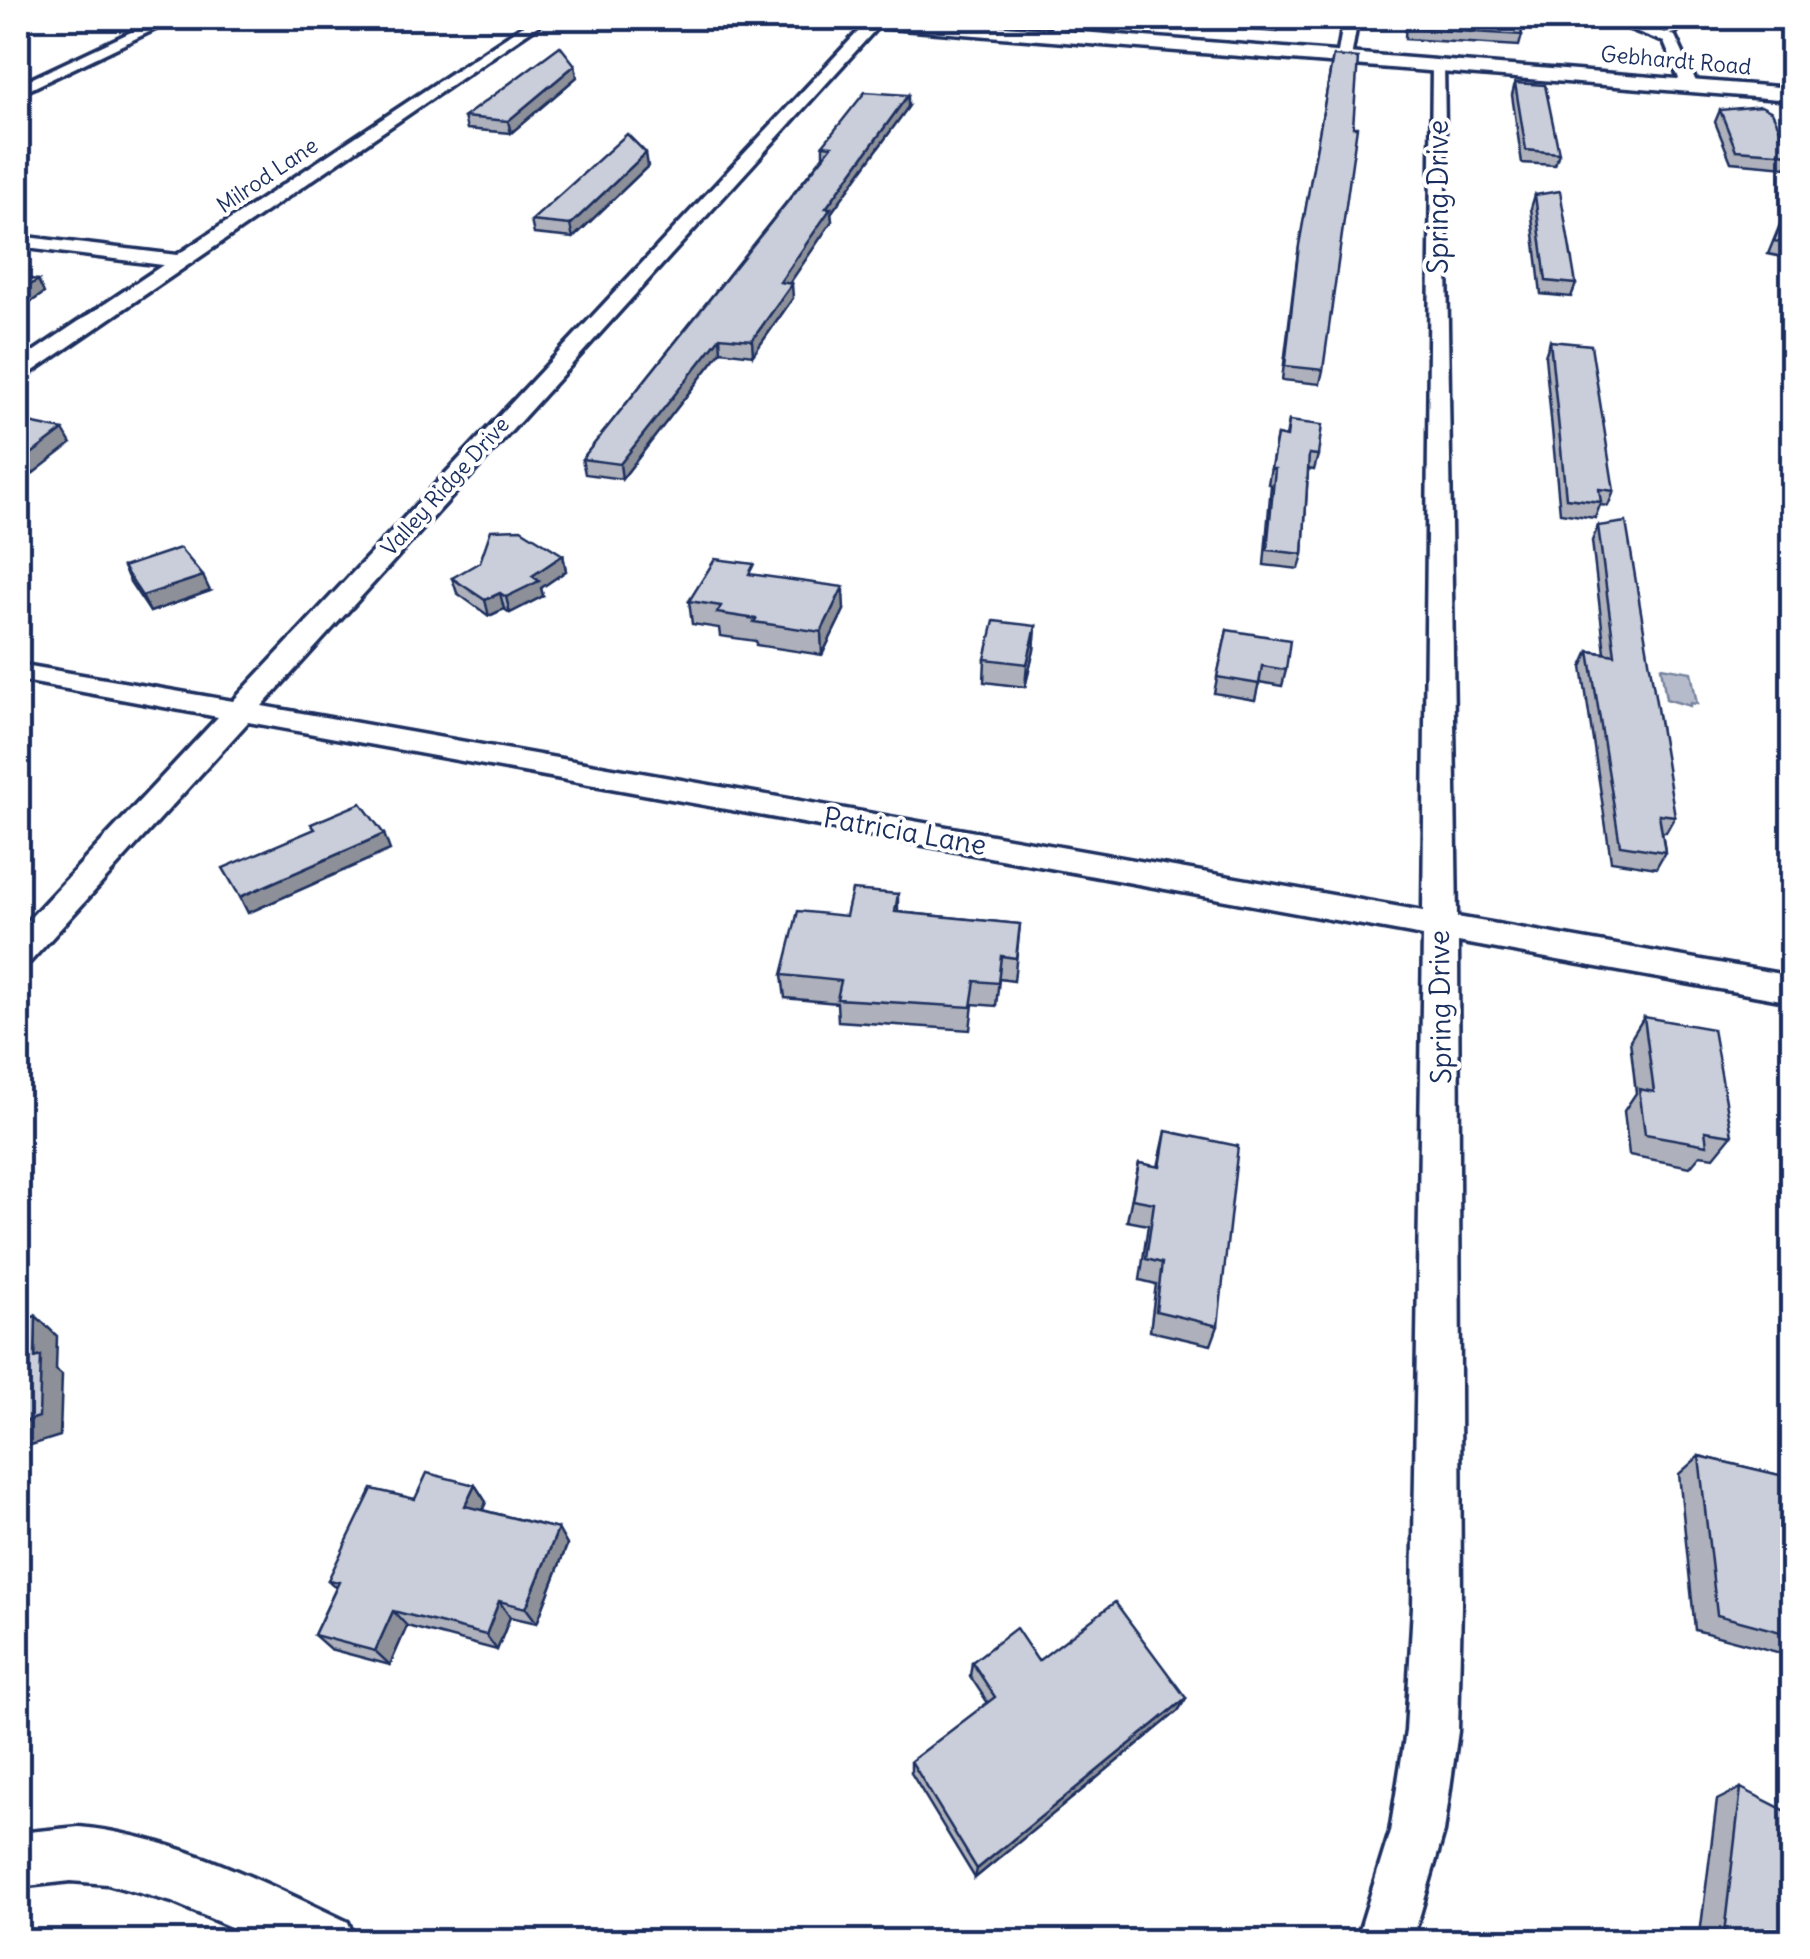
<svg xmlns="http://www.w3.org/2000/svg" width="1810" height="1959" font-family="Delius,sans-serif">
  <rect width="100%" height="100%" fill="#fff"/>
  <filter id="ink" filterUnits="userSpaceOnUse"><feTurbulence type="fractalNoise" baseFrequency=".01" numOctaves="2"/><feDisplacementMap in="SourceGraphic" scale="20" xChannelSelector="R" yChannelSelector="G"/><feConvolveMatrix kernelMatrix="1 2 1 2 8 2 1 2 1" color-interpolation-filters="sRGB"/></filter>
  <g filter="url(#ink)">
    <path fill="#b5bbca" stroke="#77839f" stroke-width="2.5" d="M1661 667 1691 672 1697 704 1690 703V706L1666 699Z"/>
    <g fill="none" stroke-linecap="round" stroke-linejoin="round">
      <defs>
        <path id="lane" d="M1684 18H1690L1675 33 1660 36V34L1671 31Z"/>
        <g id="street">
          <path d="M161 18H178L18 95V85Z"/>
          <path d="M534 18H549L26 376 18 377V362L163 265 18 247V236L177 255Z"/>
          <path d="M871 18 883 21 262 706 1423 911 1432 66 1444 63 1457 917 1792 976V1002L1458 942 1461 1606 1458 1731 1444 1832 1412 1942H1356L1390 1832 1406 1731 1413 1606 1423 936 248 722 30 962 18 966V931L218 717 18 680V664L233 701Z"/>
          <path d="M1057 18H1070L1059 38 1054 39 1047 35Z"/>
          <path d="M1344 18H1358L1351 58 1344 62 1337 58Z"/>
          <path d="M1601 18H1619L1675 36 1698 86 1695 89 1682 86 1664 42Z"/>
          <path d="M79 1827C174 1836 263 1882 348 1922L356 1942H266L172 1902 107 1884 71 1881 18 1887V1833Z"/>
        </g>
        <path id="secondary" d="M829 18H902L1792 88V100L838 24Z"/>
      </defs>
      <use href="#lane" stroke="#1b2f5e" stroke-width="7"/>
      <use href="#street" stroke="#1b2f5e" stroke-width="7"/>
      <use href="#secondary" stroke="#1b2f5e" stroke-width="7"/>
      <use href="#lane" fill="#fff" fill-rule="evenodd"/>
      <use href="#street" fill="#fff" fill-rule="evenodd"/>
      <use href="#secondary" fill="#fff" fill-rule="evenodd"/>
    </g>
    <g fill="#aeb1bb" stroke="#1b2f5e" stroke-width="2.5">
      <path d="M1229 18H1281L1277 32 1227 28Z"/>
      <path d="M1406 18H1518L1522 35 1519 46 1405 39Z"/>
      <path d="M1564 18H1608L1606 24 1565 23Z"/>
      <path d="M1333 56 1323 370 1320 384 1282 380 1297 259Z"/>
      <path d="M577 77 511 133 467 129 464 117Z"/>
      <path d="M1515 83 1559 153 1555 165 1522 163 1512 95Z"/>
      <path d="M908 107 831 213 832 221 789 283 793 298 753 355 721 351 622 479 585 474 582 459 823 156V145Z"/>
      <path d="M1720 110 1792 154 1786 167 1731 162 1715 122Z"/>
      <path d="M648 166 573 238 534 234 531 221Z"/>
      <path d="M1535 195 1576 284 1571 297 1541 294 1531 208Z"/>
      <path d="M1792 195V259L1768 254Z"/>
      <path d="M1550 341 1614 491 1608 506 1600 505 1595 518 1560 513 1545 356Z"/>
      <path d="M1289 421 1318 455 1314 470 1308 469 1303 554 1299 569 1264 565 1271 485 1268 484 1277 435 1286 437Z"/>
      <path d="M1598 526 1675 816 1666 832H1662L1665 852 1656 868 1611 861 1582 667 1589 651 1605 653 1592 541Z"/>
      <path d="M563 555 566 571 541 588 543 596 510 613 504 609 489 616 457 593 452 578Z"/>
      <path d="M123 567 210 591 150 612 130 582Z"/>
      <path d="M756 575 844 610 822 655 756 645V641L720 636 719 628 692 624 689 601Z"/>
      <path d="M1036 626 1034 650 1025 687 984 682 985 659Z"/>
      <path d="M1227 630 1286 670 1282 686 1259 682 1255 700 1214 693Z"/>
      <path d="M898 894V912L1020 924 1014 981 999 979 996 1006 973 1004 970 1030 838 1021 837 1003 785 998 782 975 846 916Z"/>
      <path d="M1644 1017 1732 1135 1714 1157 1700 1155 1690 1167 1629 1155 1624 1111 1636 1093 1630 1040Z"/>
      <path d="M1166 1131 1218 1326 1211 1345 1150 1331 1156 1284 1140 1280 1148 1225 1127 1221 1139 1163 1158 1167Z"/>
      <path d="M1699 1456 1792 1478V1656L1695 1630 1679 1474Z"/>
      <path d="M475 1485 486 1502 482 1510 558 1529 567 1545 537 1623 510 1617 497 1650 407 1626 390 1665 330 1649 314 1635 336 1588 328 1580 415 1499Z"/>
      <path d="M1038 1661 1186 1698 1178 1711 975 1878 911 1773V1761L988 1703 970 1676 972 1662Z"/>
      <path d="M1741 1788 1792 1942H1699L1717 1800Z"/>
    </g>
    <g fill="#8d9099" stroke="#1b2f5e" stroke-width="2.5">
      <path d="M575 65 577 77 511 133 508 121Z"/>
      <path d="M908 95V107L831 213 832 221 781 296 780 282 826 208Z"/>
      <path d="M646 153 648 166 573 238 570 225Z"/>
      <path d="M38 280 44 293 18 311V293Z"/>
      <path d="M792 284 793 298 753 355 752 340Z"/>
      <path d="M720 337 721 351 622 479 620 464Z"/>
      <path d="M63 430 71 444 22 482 18 474V464Z"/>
      <path d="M563 555 566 571 541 588 543 596 510 613 506 597 532 576Z"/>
      <path d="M203 576 210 591 150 612 142 596Z"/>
      <path d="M843 587 844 610 822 655 821 632Z"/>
      <path d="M500 593 504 609 489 616 485 600Z"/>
      <path d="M1036 626 1034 650 1025 687 1027 664Z"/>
      <path d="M384 834 390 850 248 913 240 897Z"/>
      <path d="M36 1316 57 1336 56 1370 62 1375 60 1436 18 1449V1424L35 1358Z"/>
      <path d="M475 1485 486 1502 477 1523 465 1506Z"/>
      <path d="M558 1529 567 1545 537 1623 526 1608Z"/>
      <path d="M499 1601 510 1617 497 1650 486 1635Z"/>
      <path d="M393 1611 407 1626 390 1665 375 1651Z"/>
      <path d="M1186 1698 1178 1711 975 1878 977 1869Z"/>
    </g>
    <g fill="#caceda" stroke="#1b2f5e" stroke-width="2.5">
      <path d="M1237 18H1280L1279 21Z"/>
      <path d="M1408 18H1518L1522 35 1407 28Z"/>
      <path d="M560 46 575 65 508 121 464 117Z"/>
      <path d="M1333 56 1358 58 1353 127H1357L1323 370 1285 366 1299 245Z"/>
      <path d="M1515 83 1545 85 1559 153 1526 150Z"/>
      <path d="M865 92 908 95 826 208H831L780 282 792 284 752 340 720 337 620 464 582 459 832 146 823 145Z"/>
      <path d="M1761 106 1772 112 1792 154 1736 150 1720 110Z"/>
      <path d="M627 134 646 153 570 225 531 221Z"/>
      <path d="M1560 191 1576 284 1546 281 1535 195Z"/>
      <path d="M1792 196V244L1774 241Z"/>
      <path d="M18 277 38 280 18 293Z"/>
      <path d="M1550 341 1591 345 1614 491 1599 489 1601 502 1566 498Z"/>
      <path d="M1289 421 1322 425 1318 455 1309 454 1303 554 1267 550 1275 469H1271L1277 435 1287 437Z"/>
      <path d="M24 422 63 430 18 464V427Z"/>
      <path d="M1626 522 1675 816 1659 814 1665 852 1620 845 1589 651 1615 655 1598 526Z"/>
      <path d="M521 529 563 555 532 576 539 581 506 597 500 593 485 600 452 578 480 562 491 530Z"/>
      <path d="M180 548 203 576 142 596 123 567Z"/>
      <path d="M715 559 754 564 749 574 843 587 821 632 754 622 756 619 717 613 721 606 689 601Z"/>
      <path d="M994 621 1036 626 1027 664 985 659Z"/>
      <path d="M1227 630 1290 640 1286 670 1262 666 1259 684 1217 677Z"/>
      <path d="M361 803 384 834 240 897 223 868 315 829 311 824Z"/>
      <path d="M852 890 898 894 895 912 1020 924 1016 958 1001 956 998 983 975 981 971 1007 837 999 841 981 782 975 798 911 846 916Z"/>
      <path d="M1644 1017 1713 1029 1732 1135 1705 1131 1707 1145 1645 1134 1639 1089 1654 1092Z"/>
      <path d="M1166 1131 1238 1146 1218 1326 1156 1311 1162 1263 1146 1259 1154 1203 1132 1199 1139 1163 1160 1167Z"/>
      <path d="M36 1316 35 1358 41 1356 39 1417 18 1424V1321Z"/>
      <path d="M1699 1456 1792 1478V1635L1717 1615Z"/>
      <path d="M427 1473 475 1485 465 1506 558 1529 526 1608 499 1601 486 1635 393 1611 375 1651 314 1635 339 1582 328 1580 372 1489 415 1499Z"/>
      <path d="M1115 1602 1186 1698 977 1869 911 1761 995 1697 972 1662 1016 1628 1038 1661Z"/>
      <path d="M1741 1788 1792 1814V1942H1723Z"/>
    </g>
  </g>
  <g text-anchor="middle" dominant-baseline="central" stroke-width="8" stroke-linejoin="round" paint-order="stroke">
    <g font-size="22" fill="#1b2f5e" stroke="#fff">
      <text transform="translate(1676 60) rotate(5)">Gebhardt Road</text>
      <text transform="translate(267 175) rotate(-34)">Milrod Lane</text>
      <text transform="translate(445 486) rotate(-48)">Valley Ridge Drive</text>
    </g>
    <g font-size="28" fill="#1b2f5e" stroke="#fff">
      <text transform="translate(1438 197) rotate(-90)">Spring Drive</text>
      <text transform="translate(905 831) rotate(10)">Patricia Lane</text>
      <text transform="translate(1440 1007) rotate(-91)">Spring Drive</text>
    </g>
  </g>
  <rect width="1810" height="1959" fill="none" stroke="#fff" stroke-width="60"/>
  <rect x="30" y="30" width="1750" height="1899" fill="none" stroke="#1b2f5e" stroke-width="4" filter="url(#ink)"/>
</svg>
